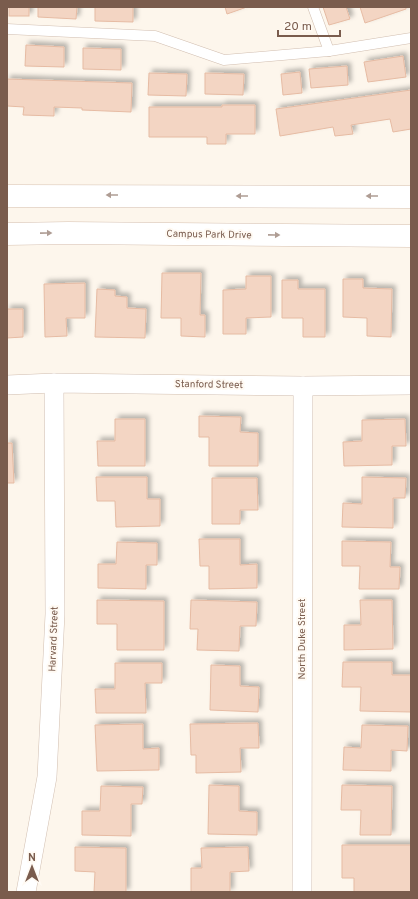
<svg xmlns="http://www.w3.org/2000/svg" width="418" height="899" font-family="Overpass,sans-serif">
  <defs>
    <filter id="shadow"><feDropShadow dx="3.5" dy="-3.5" stdDeviation="2" flood-color="#0004"/></filter>
  </defs>
  <rect width="100%" height="100%" fill="#fdf6ec"/>
  <g fill="#f3d5c3" stroke="#e6bba3" filter="url(#shadow)">
    <rect x="9" y="7" width="20" height="9"/>
    <path d="M38 7H77L76 19 38 17Z"/>
    <path d="M95 7H133V22L95 21Z"/>
    <path d="M225 7H247L227 14Z"/>
    <path d="M323 7H346L350 19 329 25Z"/>
    <path d="M360 7H406V9L365 23Z"/>
    <path d="M26 45 64 47V67L25 66Z"/>
    <path d="M83 48 121 49V70L83 69Z"/>
    <path d="M403 56 406 77 368 82 364 62Z"/>
    <path d="M347 66 348 85 311 88 309 69Z"/>
    <path d="M300 72 302 93 283 95 281 74Z"/>
    <path d="M149 73 187 74 186 96 148 95Z"/>
    <path d="M205 73 244 74 243 95 205 94Z"/>
    <path d="M7 79 132 83 131 112 82 110V108L54 107V116L23 115 24 107 7 106Z"/>
    <path d="M411 90V129L393 132 390 119 351 125 353 134 335 136 333 127 280 136 276 109Z"/>
    <path d="M222 105H255V134H226V144H207V137H149V107H222Z"/>
    <path d="M162 273H201L200 315H205V337L181 336V318H161Z"/>
    <path d="M246 276H271V317L246 318V334H223V290L246 289Z"/>
    <path d="M343 279H363V288L392 289 391 337 367 336V318L343 317Z"/>
    <path d="M282 280H298V289H325V337H303V318H282Z"/>
    <path d="M85 283V318H66L67 336 45 337 44 284Z"/>
    <path d="M97 289 115 290V296L127 297V308L146 309 145 338 95 337Z"/>
    <path d="M7 309H23V337L7 338Z"/>
    <path d="M199 416 241 417 240 432 258 433V466H209V437H199Z"/>
    <path d="M115 419H145V466H98L97 441H115Z"/>
    <path d="M405 419 406 446H392V465L344 466 343 442 362 441V420Z"/>
    <path d="M7 443H12L14 483H7Z"/>
    <path d="M96 477H147V499H160V526L116 527 115 501H97Z"/>
    <path d="M362 477 406 478 405 498H393V528L342 527 343 503 362 504Z"/>
    <path d="M212 478H257L258 510H240V524H212Z"/>
    <path d="M199 539H240V565L257 564V588L209 589V566H200Z"/>
    <path d="M342 541 391 542 390 567H400L399 589H359L360 566H342Z"/>
    <path d="M117 542 157 543V565H146V589L98 588V564H116Z"/>
    <path d="M97 600 164 601V650H117V624H97Z"/>
    <path d="M191 600 257 602 256 626H240L239 651 197 650 198 629H190Z"/>
    <path d="M360 600H392L393 649 344 650V625H361Z"/>
    <path d="M343 662H392V675H411V712L360 711 361 687H342Z"/>
    <path d="M115 663H162V683H145L146 713H96L95 689H115Z"/>
    <path d="M211 665 240 666V686L259 687 258 712 210 710Z"/>
    <path d="M258 723 259 748H240L241 772 196 773V755H191L190 724Z"/>
    <path d="M143 724V749L159 748V770L97 771 95 725Z"/>
    <path d="M362 725 408 726 407 751 391 750V771L343 770 344 747 361 748Z"/>
    <path d="M209 785 239 786V811L257 812V835L208 834Z"/>
    <path d="M342 785 392 786 391 835H360L361 810H341Z"/>
    <path d="M101 786 143 787 142 804H131V836L82 835V811H100Z"/>
    <path d="M342 845H411V892H354V878H342Z"/>
    <path d="M75 847 126 848V892H94L95 872 75 871Z"/>
    <path d="M248 847 249 871 230 872V892H191V868H202L201 848Z"/>
  </g>
  <g fill="none" stroke-linecap="round" stroke-linejoin="round">
    <defs>
      <g id="lane">
        <path d="M313 7 329 51"/>
        <path d="M7 29 155 36 224 60 329 51 411 38"/>
      </g>
      <g id="street">
        <path d="M7 385 54 383 303 386 411 385"/>
        <path d="M26 892 47 777 55 614 54 383"/>
        <path d="M302 892 303 386"/>
      </g>
      <g id="secondary">
        <path d="M7 196 411 197"/>
        <path d="M7 234 68 233 411 236"/>
      </g>
    </defs>
    <use href="#lane" stroke="#d1beb0" stroke-width="11"/>
    <use href="#street" stroke="#d1beb0" stroke-width="20"/>
    <use href="#secondary" stroke="#d6c0b0" stroke-width="23"/>
    <use href="#lane" stroke="#fff" stroke-width="10"/>
    <use href="#street" stroke="#fff" stroke-width="19"/>
    <use href="#secondary" stroke="#fff" stroke-width="22"/>
  </g>
  <defs><path id="oneway-solid" d="M-6-.8H1V-3.2L6.5 0L1 3.2V.8H-6Z"/></defs>
  <g fill="#af9d94">
    <use href="#oneway-solid" transform="translate(112 195) rotate(-180)"/>
    <use href="#oneway-solid" transform="translate(242 196) rotate(-180)"/>
    <use href="#oneway-solid" transform="translate(372 196) rotate(-180)"/>
    <use href="#oneway-solid" transform="translate(46 233) rotate(-1)"/>
    <use href="#oneway-solid" transform="translate(274 235) rotate(1)"/>
  </g>
  <g text-anchor="middle" dominant-baseline="central" stroke-width="4" stroke-linejoin="round" paint-order="stroke">
    <g font-size="10" fill="#7a5c4d" stroke="#fffaf3">
      <text transform="translate(209 235) rotate(1)">Campus Park Drive</text>
      <text transform="translate(209 385) rotate(1)">Stanford Street</text>
      <text transform="translate(54 639) rotate(-88)">Harvard Street</text>
      <text transform="translate(302 639) rotate(-90)">North Duke Street</text>
    </g>
  </g>
  <rect width="418" height="899" fill="none" stroke="#7a5c4d" stroke-width="16"/>
  <g transform="translate(32 867)" stroke="#fffaf3" stroke-width="3" paint-order="stroke">
  <path d="M0-3L7 15L0 10L-7 15Z" fill="#7a5c4d"/>
  <text y="-6" font-size="11" font-weight="bold" text-anchor="middle" fill="#7a5c4d">N</text>
  </g>
  <path d="M278 30v6h62v-6" fill="none" stroke="#7a5c4d" stroke-width="2"/>
  <text x="284" y="30" font-size="12" fill="#7a5c4d" stroke="#fffaf3" stroke-width="3" paint-order="stroke">20 m</text>
</svg>
